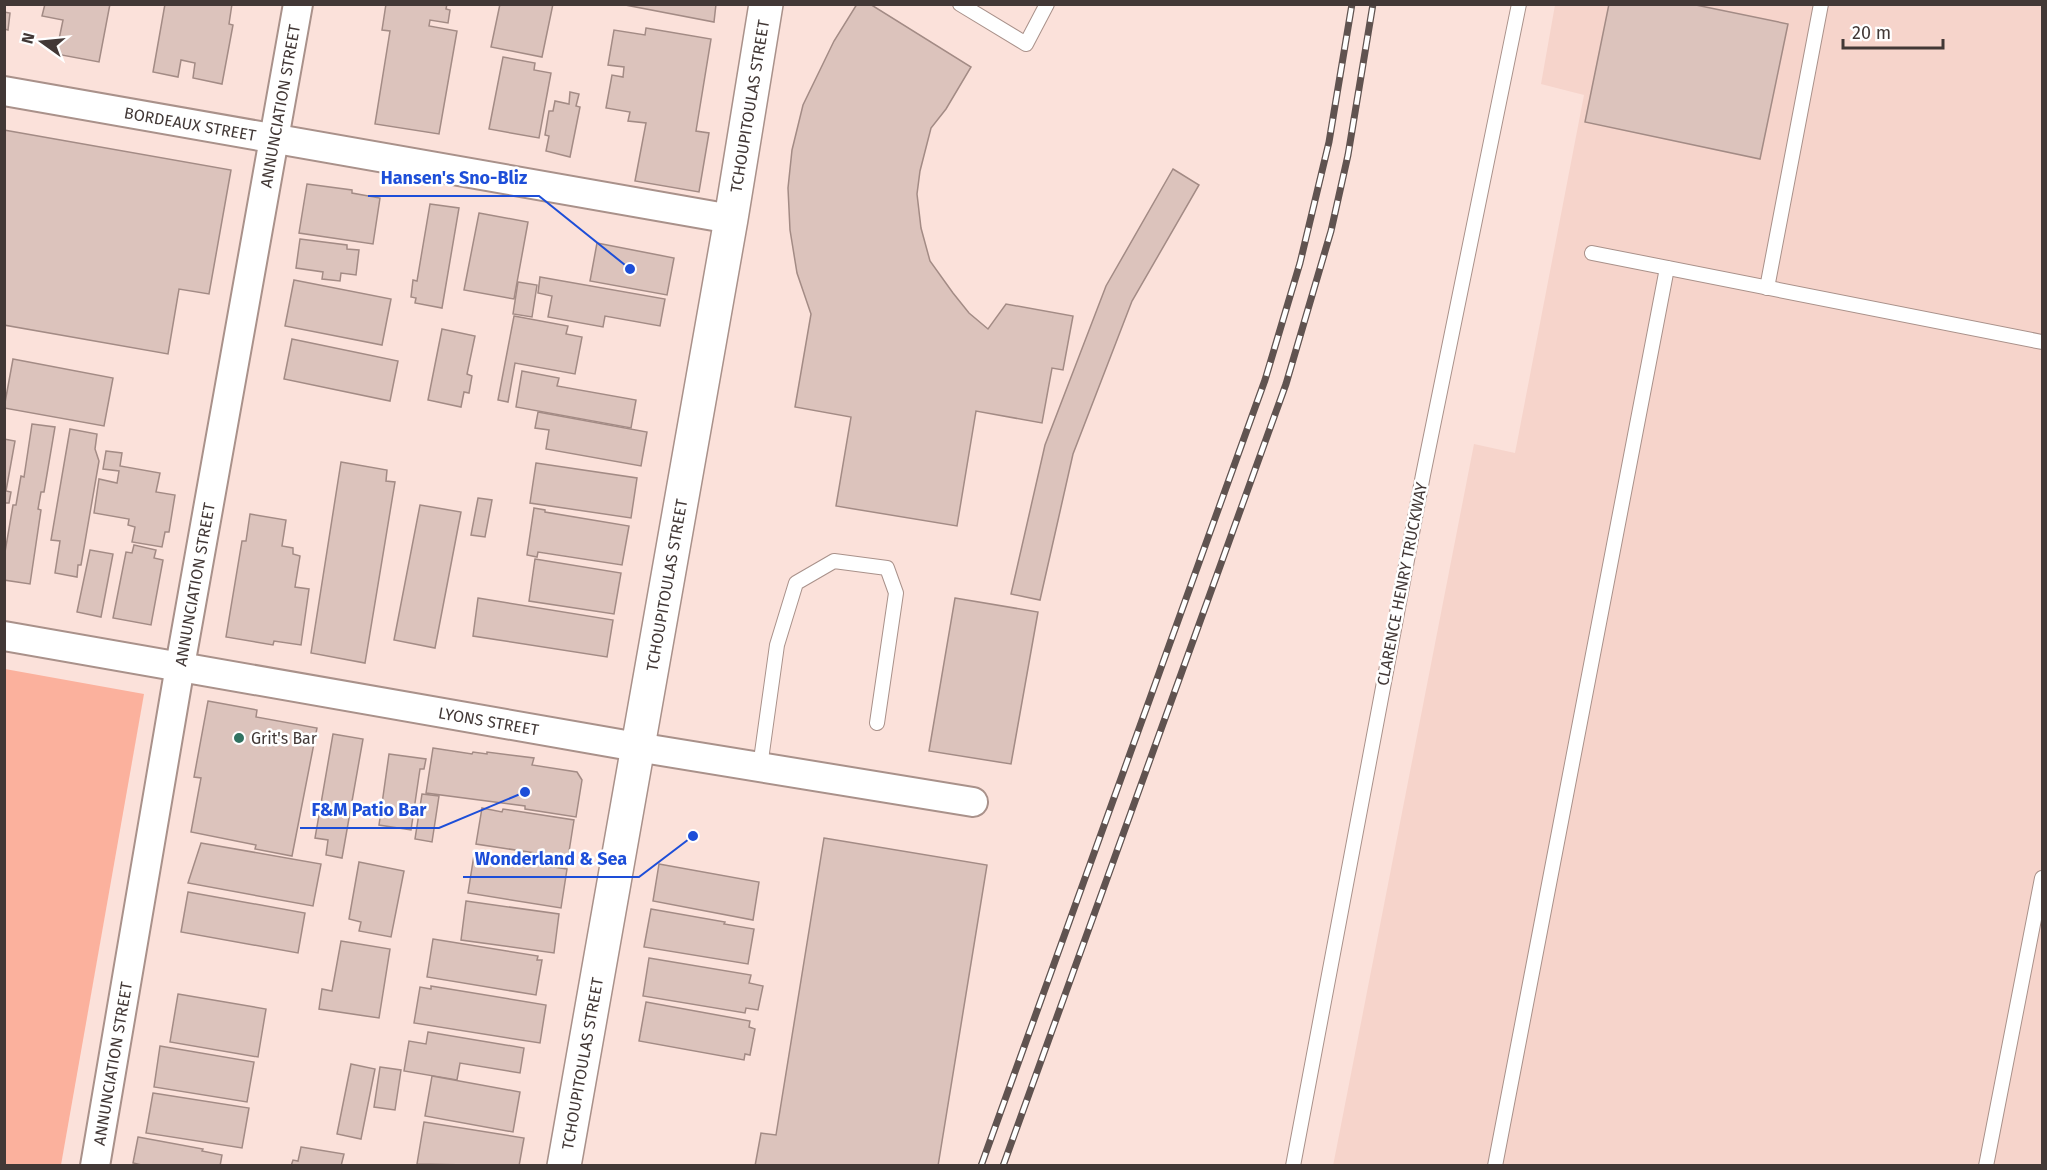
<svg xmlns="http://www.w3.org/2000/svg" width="2047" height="1170" font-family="'Fira Sans',sans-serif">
  <rect width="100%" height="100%" fill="#fbe1da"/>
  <path fill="#f6d4cb" d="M1555 5H2042V1165L1333 1166 1474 444 1515 453 1584 95 1541 84Z"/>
  <path fill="#fbb19d" d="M5 669 144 694 61 1165H5Z"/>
  <g fill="#dcc3bc" stroke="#a38b85" stroke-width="1.5">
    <path d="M45 4H110L99 62 56 54 63 20 42 16Z"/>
    <path d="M165 4H232L229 24 233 25 222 84 193 78 195 63 181 60 178 77 153 72Z"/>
    <path d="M386 4H447L446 9 450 10 448 23 430 20 429 26 457 31 439 134 375 124 390 31 382 30Z"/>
    <path d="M500 4H553L542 57 491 47Z"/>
    <path d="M620 4H716L714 22Z"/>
    <path d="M857 4H870L971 67 946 109 931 128 920 171 917 194 921 228 930 261 953 293 969 313 988 329 1006 304 1073 316 1063 370 1052 368 1042 423 976 411 957 526 836 506 851 417 795 407 811 314 797 273 790 230 788 188 792 150 803 105 834 41Z"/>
    <path d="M1609 4H1691L1788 24 1760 159 1585 122Z"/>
    <path d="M4 12 10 13 8 30 4 29Z"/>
    <path d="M646 28 711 39 696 131 709 133 699 192 635 181 646 123 628 121 630 112 606 108 612 75 623 77 624 67 608 65 614 30 645 35Z"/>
    <path d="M503 57 535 63 534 70 551 73 539 138 489 129Z"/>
    <path d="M570 92 579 94 576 106 580 107 570 157 546 151 549 136 545 135 549 111H553L555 101 569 104Z"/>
    <path d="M4 130 231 170 209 294 179 289 168 354 4 325Z"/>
    <path d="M1173 169 1199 185 1132 301 1073 454 1040 600 1011 594 1045 445 1106 286Z"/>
    <path d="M307 184 352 190V193L380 198 373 244 299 233Z"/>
    <path d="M430 204 459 208 442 308 415 303 416 298 411 297 413 280 417 281Z"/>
    <path d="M479 213 528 222 514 299 464 290Z"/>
    <path d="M300 239 347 245V249L359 250 356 275 341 273 340 281 322 279 323 272 296 268Z"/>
    <path d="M597 243 674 258 667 295 590 281Z"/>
    <path d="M540 277 665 299 660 326 605 316 603 327 548 317 552 296 538 293Z"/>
    <path d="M294 280 391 299 382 345 285 326Z"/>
    <path d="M518 282 537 285 532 317 513 314Z"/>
    <path d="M514 316 568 326 566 334 582 337 575 374 515 363 508 402 498 400Z"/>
    <path d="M442 329 475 336 467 374 472 376 469 393 464 392 461 407 428 400Z"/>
    <path d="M292 339 398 361 390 401 284 379Z"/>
    <path d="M13 359 113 378 104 426 4 408Z"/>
    <path d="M522 371 559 378 557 386 636 400 631 428 516 407Z"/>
    <path d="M538 412 647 432 641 466 546 449 549 430 535 428Z"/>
    <path d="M32 424 55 427 44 492H41L38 509 41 510 30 584 4 580V558L13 505H16L21 476 24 477Z"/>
    <path d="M70 429 97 434 95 449 99 461 81 565H78L77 577 55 573 60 541 51 540Z"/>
    <path d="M4 439 15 441 6 491 11 492 9 503H4Z"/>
    <path d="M106 451 122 453 120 466 160 473 156 492 175 495 169 532H165L162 547 132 542 135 527 128 525 129 519 94 513 99 479 117 483 119 471 103 469Z"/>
    <path d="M341 462 387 470 386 481 395 482 365 663 311 653Z"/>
    <path d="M536 463 637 478 631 518 530 503Z"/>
    <path d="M478 498 492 500 485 537 471 535Z"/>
    <path d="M420 505 461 512 435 648 394 640Z"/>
    <path d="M534 508 545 510V512L629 526 622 565 538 552 537 557 527 555Z"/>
    <path d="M250 514 286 520 282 546 293 548V554L300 556 295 587 309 589 301 645 274 641 273 645 226 637 242 541H246Z"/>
    <path d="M134 545 156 550 154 558 163 560 151 625 113 618 126 552 132 553Z"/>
    <path d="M90 550 113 554 101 617 77 612Z"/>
    <path d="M535 559 621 573 614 614 529 601Z"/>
    <path d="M478 598 613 620 607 657 473 636Z"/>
    <path d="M955 598 1038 612 1011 764 929 751Z"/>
    <path d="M208 701 257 710 256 717 317 728 292 856 255 849 256 845 191 832 201 778 194 777Z"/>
    <path d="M333 734 363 739 342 858 326 855 328 840 315 838Z"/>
    <path d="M433 748 472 754 473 752 487 754V752L534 758 532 765 577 772 582 780 576 817 525 809V806L426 793Z"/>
    <path d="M389 754 426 759 424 769H420L411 830 379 825Z"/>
    <path d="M422 794 439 796 432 842 415 839Z"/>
    <path d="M482 808 502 812 503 809 574 820 568 858 476 844Z"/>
    <path d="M824 838 987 865 938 1166H755L761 1133 776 1135Z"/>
    <path d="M201 843 321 864 313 906 188 883Z"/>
    <path d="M474 855 567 869 561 908 468 893Z"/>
    <path d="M359 862 404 871 391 937 359 931 361 922 349 919Z"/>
    <path d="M659 864 759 882 753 920 653 901Z"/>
    <path d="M188 892 305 913 298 953 181 932Z"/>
    <path d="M466 901 559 914 554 953 461 940Z"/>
    <path d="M651 909 725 922 724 924 754 929 748 964 644 947Z"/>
    <path d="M433 939 538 956 537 960H542L536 995 427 977Z"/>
    <path d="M341 941 390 949 379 1018 319 1009 322 989 332 991Z"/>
    <path d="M649 958 751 975 749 983 763 986 758 1010 746 1008 745 1013 643 996Z"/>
    <path d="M431 986 546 1005 540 1043 414 1023 420 987 431 989Z"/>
    <path d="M178 994 266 1009 258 1057 170 1042Z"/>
    <path d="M646 1002 750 1021 749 1027 755 1029 750 1055 745 1054 744 1060 639 1041Z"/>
    <path d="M428 1032 524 1048 520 1073 460 1063 457 1080 404 1071 409 1041 426 1044Z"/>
    <path d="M160 1046 254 1062 247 1102 154 1087Z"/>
    <path d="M351 1064 375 1069 361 1139 337 1134Z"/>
    <path d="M380 1067 401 1070 395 1110 374 1107Z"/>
    <path d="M432 1076 520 1092 513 1132 425 1116Z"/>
    <path d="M153 1093 249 1108 242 1148 146 1133Z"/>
    <path d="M424 1122 524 1138 519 1166 417 1164Z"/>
    <path d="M138 1137 203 1149 202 1151 222 1155 220 1166H146L133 1163Z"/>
    <path d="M301 1147 344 1154 341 1166H291L293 1160 298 1161Z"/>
  </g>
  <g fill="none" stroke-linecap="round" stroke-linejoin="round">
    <defs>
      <g id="lane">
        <path d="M960 4 1026 44 1047 4"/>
        <path d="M1592 253 2042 342"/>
        <path d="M1767 288 1821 4"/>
        <path d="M760 767 777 645 796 583 834 561 887 568 896 593 877 723"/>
        <path d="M1293 1166 1423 475 1519 4"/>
        <path d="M1495 1166 1667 268"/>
        <path d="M1986 1166 2042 878"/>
      </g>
      <g id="street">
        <path id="s1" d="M4 91 731 219"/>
        <path id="s2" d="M4 636 637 747 973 802"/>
        <path id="s3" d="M95 1166 180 666 298 4"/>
      </g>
      <g id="secondary">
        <path id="s4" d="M564 1166 731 219 766 4"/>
      </g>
    </defs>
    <use href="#lane" stroke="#a9918a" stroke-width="16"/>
    <use href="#street" stroke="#a9918a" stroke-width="32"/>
    <use href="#secondary" stroke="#a9918a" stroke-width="36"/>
    <use href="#lane" stroke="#fff" stroke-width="14"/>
    <use href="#street" stroke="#fff" stroke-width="28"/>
    <use href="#secondary" stroke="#fff" stroke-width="33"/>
    <defs>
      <g id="rail">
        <path d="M981 1166 1265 380 1300 263 1329 142 1352 4"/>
        <path d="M1003 1166 1286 384 1331 231 1348 155 1373 4"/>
      </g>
    </defs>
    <use href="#rail" stroke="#605350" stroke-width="7"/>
    <use href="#rail" stroke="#fff" stroke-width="4.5" stroke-dasharray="14" stroke-linecap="butt"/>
  </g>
  <circle fill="#317261" stroke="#fff" stroke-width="2" cx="239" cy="738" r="6"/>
  <g text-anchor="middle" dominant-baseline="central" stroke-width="5" stroke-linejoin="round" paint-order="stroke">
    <g font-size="16" fill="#423836" stroke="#fff">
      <text stroke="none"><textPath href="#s3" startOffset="1076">ANNUNCIATION STREET</textPath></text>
      <text stroke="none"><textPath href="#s4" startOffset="1076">TCHOUPITOULAS STREET</textPath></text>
      <text stroke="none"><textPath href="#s1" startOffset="189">BORDEAUX STREET</textPath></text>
      <text transform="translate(1402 584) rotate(-79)">CLARENCE HENRY TRUCKWAY</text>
      <text stroke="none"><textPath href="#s3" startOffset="590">ANNUNCIATION STREET</textPath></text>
      <text stroke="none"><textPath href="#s4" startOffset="590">TCHOUPITOULAS STREET</textPath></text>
      <text stroke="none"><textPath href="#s2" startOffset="492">LYONS STREET</textPath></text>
      <text stroke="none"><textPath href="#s3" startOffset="104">ANNUNCIATION STREET</textPath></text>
      <text stroke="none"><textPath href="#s4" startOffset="104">TCHOUPITOULAS STREET</textPath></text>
    </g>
    <g font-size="16" fill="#423836" stroke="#fff" text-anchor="start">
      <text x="251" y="738">Grit's Bar</text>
    </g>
  </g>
  <path fill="none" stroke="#1d4ed8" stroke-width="2" d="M630 269L539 196H368M525 792L439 828H300M693 836L639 877H463"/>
  <g fill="#1d4ed8" stroke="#fff" stroke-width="2">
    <circle cx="630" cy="269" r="6"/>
    <circle cx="525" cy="792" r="6"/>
    <circle cx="693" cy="836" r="6"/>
  </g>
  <g font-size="18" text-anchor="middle" font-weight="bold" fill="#1d4ed8" stroke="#fff" stroke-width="5" stroke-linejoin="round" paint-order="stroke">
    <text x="454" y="184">Hansen's Sno-Bliz</text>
    <text x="369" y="816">F&amp;M Patio Bar</text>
    <text x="551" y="865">Wonderland &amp; Sea</text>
  </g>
  <rect width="2047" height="1170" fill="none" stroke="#423836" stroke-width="12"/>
  <g transform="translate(42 42) rotate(285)" stroke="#ffffff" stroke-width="4.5" paint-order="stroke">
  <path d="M0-4.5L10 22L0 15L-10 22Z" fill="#423836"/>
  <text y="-9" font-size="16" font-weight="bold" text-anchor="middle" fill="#423836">N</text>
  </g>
  <path d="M1843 39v9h100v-9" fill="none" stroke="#423836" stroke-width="3"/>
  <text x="1852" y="39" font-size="18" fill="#423836" stroke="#ffffff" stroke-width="4.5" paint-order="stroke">20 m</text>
</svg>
